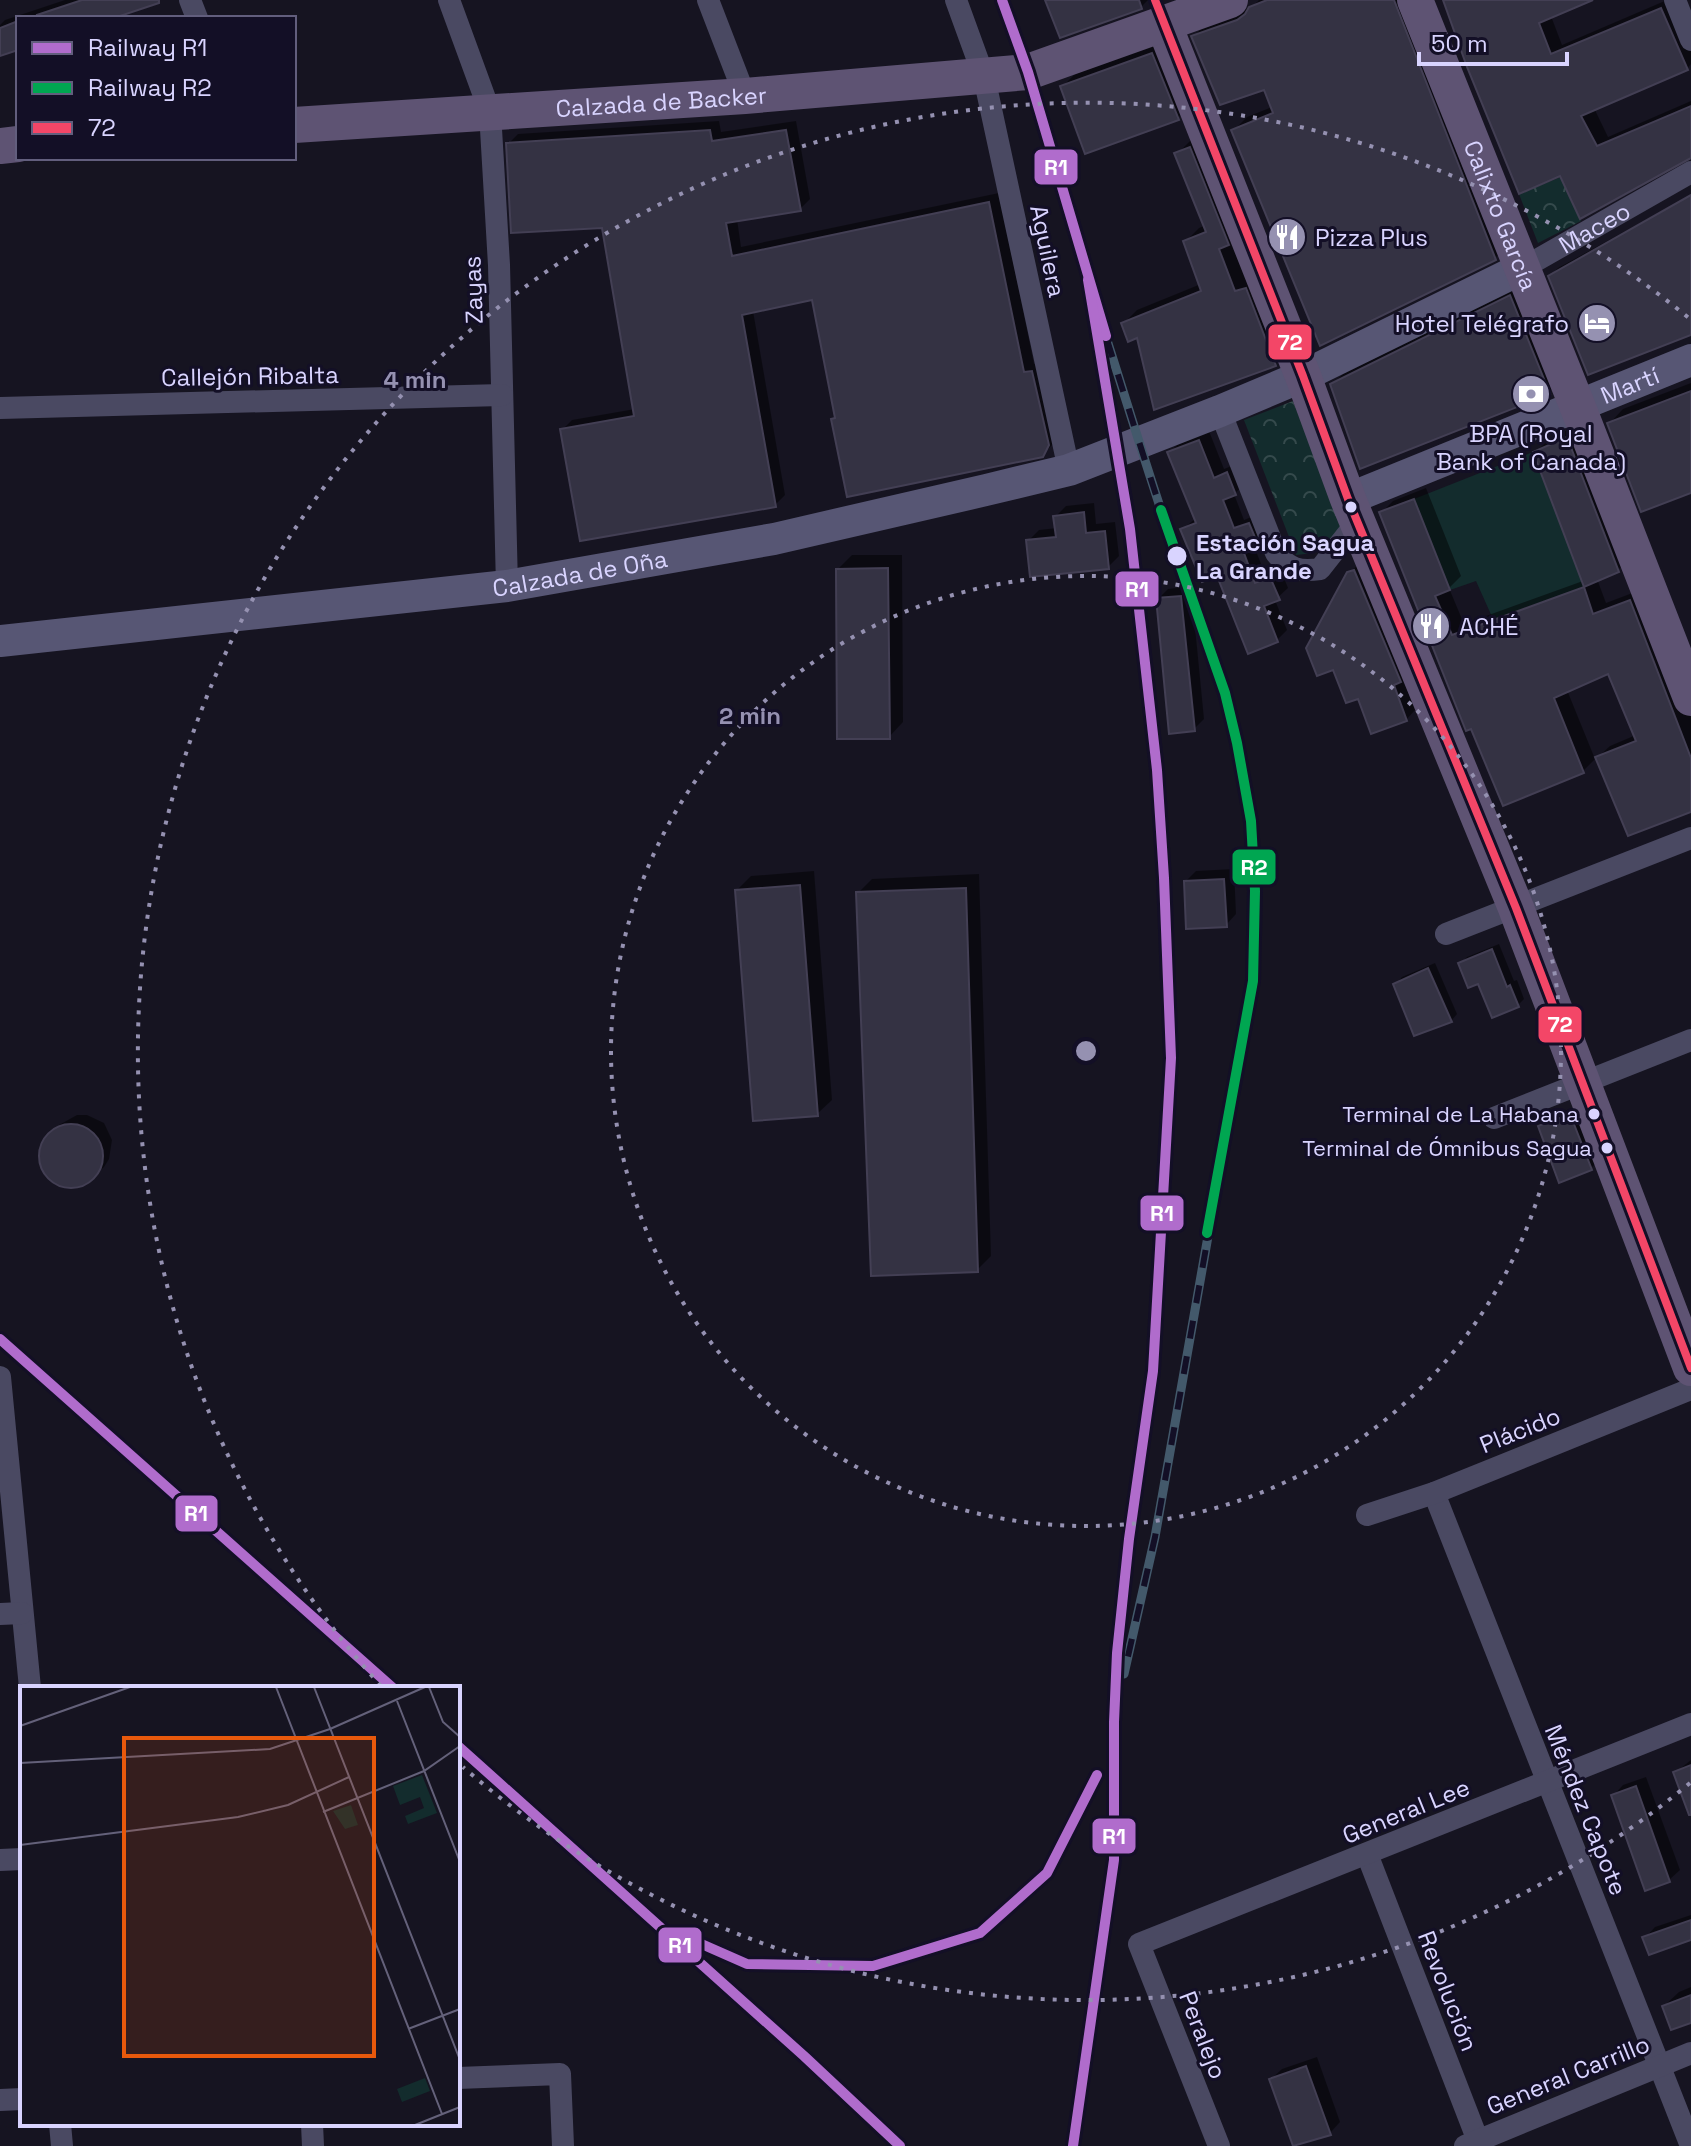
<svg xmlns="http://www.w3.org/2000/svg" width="1691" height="2146" font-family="'Space Grotesk',sans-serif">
  <defs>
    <pattern id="park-crowns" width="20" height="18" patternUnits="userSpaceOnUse" patternTransform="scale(2)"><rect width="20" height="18" fill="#132c2d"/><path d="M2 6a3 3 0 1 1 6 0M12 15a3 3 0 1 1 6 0" fill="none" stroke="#354a4c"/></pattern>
  </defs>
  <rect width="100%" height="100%" fill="#161421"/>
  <path fill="#132c2d" d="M1533 452 1584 587 1493 619 1476 581 1450 590 1414 499Z"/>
  <g fill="url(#park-crowns)">
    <path d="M1561 177 1581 221 1538 243 1519 194Z"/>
    <path d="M1293 401 1341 527C1329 547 1321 553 1296 555L1244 420Z"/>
  </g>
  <g fill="#0007">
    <path d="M65 0H144L108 18H18V48L0 46V25L5 20Z"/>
    <path d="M1047 0H1148L1141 7Z"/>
    <path d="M1259 0H1411L1509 245 1495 258 1234 130 1247 117 1272 107 1265 87 1193 37 1207 23 1252 7Z"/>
    <path d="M1444 0H1590L1551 16 1562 45 1667 0 1691 42V64L1687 69 1594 108 1608 137 1691 101V158L1561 174Z"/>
    <path d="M1167 40 1192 104 1178 118 1063 86 1077 72Z"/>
    <path d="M719 121 721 132 796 121 810 199 800 209 737 219 741 247 999 193 1034 364 1041 362 1053 444 1042 455 833 419 836 416 814 298 753 311 785 495 775 505 562 430 572 420 635 409 603 226 508 144 518 134Z"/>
    <path d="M1191 140 1289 350 1275 364 1155 407 1138 336 1123 324 1137 310 1201 284 1185 242 1199 228 1206 225 1177 154Z"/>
    <path d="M1691 195V333L1550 276 1558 268Z"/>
    <path d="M1521 286 1559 382 1549 392 1333 384 1343 374Z"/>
    <path d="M1691 383V491L1609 424 1623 409Z"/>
    <path d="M1581 424 1632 556 1618 570 1597 579 1606 603 1643 589 1691 717V810L1597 758 1610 746 1636 735 1610 671 1567 690 1595 759 1583 771 1504 803 1381 513 1393 501 1426 488 1461 576 1449 588 1464 624 1583 581 1536 452 1550 438Z"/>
    <path d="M1209 431 1224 469 1237 464 1245 484 1234 494 1244 520 1259 514 1267 535 1254 546 1265 574 1280 568 1288 588 1275 600 1287 630 1277 640 1249 651 1218 574 1183 529 1196 518 1170 452 1179 443Z"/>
    <path d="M1094 503 1096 524 1115 522 1119 556 1108 567 1028 541 1039 530 1057 528 1055 517 1066 506Z"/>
    <path d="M852 555H902L903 722 889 737 838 569Z"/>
    <path d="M1359 564 1415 710 1406 720 1349 573Z"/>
    <path d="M1191 586 1204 719 1194 729 1158 599 1168 589Z"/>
    <path d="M1234 869 1236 914 1226 925 1186 881 1196 871Z"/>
    <path d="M814 871 832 1100 817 1114 737 890 751 876Z"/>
    <path d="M979 874 991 1256 977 1270 858 893 872 879Z"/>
    <path d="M1499 944 1514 981 1517 980 1524 999 1518 1005 1479 982 1461 963 1467 957Z"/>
    <path d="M1435 963 1457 1014 1451 1021 1396 984 1402 977Z"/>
    <path d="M1581 1105 1602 1158 1591 1168 1540 1127 1550 1116Z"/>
    <path d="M77 1115H87L104 1123 112 1140 109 1159 104 1167 92 1178 75 1186 54 1182 47 1176 40 1156 48 1136 59 1125Z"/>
    <path d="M1691 1760V1791L1676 1772Z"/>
    <path d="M1646 1777 1680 1870 1669 1880 1613 1796 1623 1785Z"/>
    <path d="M1691 1915V1938H1645L1655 1927Z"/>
    <path d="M1691 1987V2021L1664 2006 1679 1992Z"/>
    <path d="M1317 2057 1340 2122 1330 2133 1271 2079 1282 2069Z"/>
  </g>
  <g fill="#343243" stroke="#433f54" stroke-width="2">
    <path d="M82 0H159V3L114 18H38L37 15Z"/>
    <path d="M1045 0H1139L1142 9 1060 38Z"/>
    <path d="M1267 0H1394L1496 260 1320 346 1231 130 1273 113 1264 90 1220 105 1191 36 1237 20 1245 14 1249 7Z"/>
    <path d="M1443 0H1593L1539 23 1551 54 1661 8 1688 70 1581 116 1597 146 1691 106V158L1580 219 1560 176 1519 194 1467 67Z"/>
    <path d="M18 21V50L0 56V28Z"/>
    <path d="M1152 53 1179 120 1085 154 1060 86Z"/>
    <path d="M710 130 712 141 786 130 801 211 726 223 732 256 989 202 1024 372 1032 371 1049 445 1043 457 847 497 831 419 835 418 812 300 742 315 776 507 580 541 560 429 634 416 602 228 511 233 506 143Z"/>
    <path d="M1190 147 1229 245 1219 249 1235 291 1246 288 1276 366 1154 410 1137 338 1128 342 1121 323 1201 291 1183 241 1206 232 1174 153Z"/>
    <path d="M1691 195V335L1588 375 1548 276Z"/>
    <path d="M1510 295 1550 394 1360 469 1330 384Z"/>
    <path d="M1691 391V493L1641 512 1607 423Z"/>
    <path d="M1567 437 1619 572 1584 587 1533 452Z"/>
    <path d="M1199 440 1214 478 1227 472 1236 495 1223 500 1234 528 1249 523 1259 547 1244 553 1255 583 1270 577 1280 600 1264 606 1278 642 1248 654 1217 576 1202 582 1180 529 1196 523 1167 452Z"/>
    <path d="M1414 499 1450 590 1435 596 1452 635 1584 587 1593 614 1630 600 1691 758V812L1628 836 1595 757 1636 741 1608 674 1554 698 1584 773 1503 806 1471 729 1466 731 1379 512Z"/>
    <path d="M1084 512 1086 533 1105 531 1109 569 1030 577 1026 540 1056 537 1053 516Z"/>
    <path d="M888 568 890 739H837L836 569Z"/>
    <path d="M1354 570 1401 682 1394 685 1407 721 1371 734 1358 699 1346 703 1333 670 1317 676 1306 648 1347 572Z"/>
    <path d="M1181 596 1195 731 1169 734 1156 598Z"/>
    <path d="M1224 879 1227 927 1186 929 1184 881Z"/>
    <path d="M800 885 818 1116 753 1121 735 890Z"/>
    <path d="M966 888 978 1272 871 1276 856 892Z"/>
    <path d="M1492 949 1507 987 1510 985 1519 1007 1492 1018 1478 984 1468 988 1458 963Z"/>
    <path d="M1428 968 1452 1022 1414 1036 1393 984Z"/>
    <path d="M1570 1114 1592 1170 1559 1183 1538 1126Z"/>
    <circle cx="71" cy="1156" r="32"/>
    <path d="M1691 1765V1815H1689L1673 1772Z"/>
    <path d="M1636 1786 1670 1882 1645 1891 1611 1795Z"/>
    <path d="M1691 1920V1940L1649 1955 1642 1937Z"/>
    <path d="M1691 1995V2023L1671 2030 1662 2006Z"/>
    <path d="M1306 2066 1331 2135 1293 2146 1269 2079Z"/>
  </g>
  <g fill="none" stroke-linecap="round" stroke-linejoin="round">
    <g stroke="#4a4962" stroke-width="22">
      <path d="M190 0 197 18"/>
      <path d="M449 0 490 112 499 265 507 586"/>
      <path d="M708 0 745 96"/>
      <path d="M956 0 984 77 1069 470"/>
      <path d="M1675 0 1691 40"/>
      <path id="s1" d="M1523 268 1691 172"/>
      <path d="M0 408 502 395"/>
      <path d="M1220 411 1276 553C1289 569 1299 572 1320 569L1357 522"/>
      <path d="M1446 934 1691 838"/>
      <path d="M1494 1118 1691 1040"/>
      <path d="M0 1377 30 1688"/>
      <path d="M1434 1493 1691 2146"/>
      <path d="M1367 1515 1434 1493 1691 1389"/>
      <path d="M0 1614 22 1613"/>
      <path d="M1367 1854 1480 2146"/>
      <path d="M0 1860 22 1859"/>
      <path d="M458 2078 560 2074 563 2146"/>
      <path d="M0 2100 22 2099"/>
      <path d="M60 2124 62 2146"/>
      <path d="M312 2124 313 2146"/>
      <path d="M1219 2146 1139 1944 1691 1724"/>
      <path d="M1465 2146 1691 2053"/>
    </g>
    <g stroke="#575674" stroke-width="32">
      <path id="s2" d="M1348 499 1691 360"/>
      <path id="s3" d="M0 641 507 586 774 539 986 490 1069 470 1220 411 1303 376 1523 268"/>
    </g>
    <g stroke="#5e5373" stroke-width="36">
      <path id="s4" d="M1415 0 1577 405 1691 698"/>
      <path d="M1164 25 1303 376 1348 499 1516 908 1691 1368"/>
      <path id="s5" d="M294 125 745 96 1028 72 1230 0"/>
      <path d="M0 146 18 144"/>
    </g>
    <defs>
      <g id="rail">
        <path d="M1063 191 1091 291"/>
        <path d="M1088 280 1130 529 1157 770 1164 878 1171 1058 1153 1371 1129 1539 1117 1653 1114 1722V1860"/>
        <path d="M1107 340C1128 406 1148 472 1170 537 1202 631 1241 723 1251 823 1256 875 1254 928 1253 981L1155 1537 1124 1674"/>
        <path d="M0 1339 393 1688"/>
        <path d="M458 1746 804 2056 900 2146"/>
        <path d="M673 1932 747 1964 873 1966 980 1933 1047 1873 1097 1775"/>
      </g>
    </defs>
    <use href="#rail" stroke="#43596b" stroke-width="9"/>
    <use href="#rail" stroke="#130f26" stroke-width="6" stroke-dasharray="18" stroke-linecap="butt"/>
    <defs>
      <path id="bus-1" d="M1155 0 1303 376 1348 499 1516 908 1691 1368"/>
    </defs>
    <use href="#bus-1" stroke="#130f26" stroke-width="14"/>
    <use href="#bus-1" stroke="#f34667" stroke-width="8"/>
    <defs>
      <g id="rail-1">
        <path d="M1002 0 1028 72 1106 336"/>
        <path d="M0 1339 393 1688"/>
        <path d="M458 1746 804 2056 900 2146"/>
        <path d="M681 1935 747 1964 873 1966 980 1933 1047 1873 1097 1775"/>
        <path d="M1073 2146 1114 1860V1722L1117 1653 1129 1539 1153 1371 1171 1058 1164 878 1157 770 1130 529 1088 280"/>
      </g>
      <path id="rail-2" d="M1161 510 1225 693 1237 743 1251 821 1255 891 1253 981 1207 1233"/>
    </defs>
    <use href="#rail-1" stroke="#130f26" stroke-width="16"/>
    <use href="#rail-2" stroke="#130f26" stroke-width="16"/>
    <use href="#rail-1" stroke="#b06ccc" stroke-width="10"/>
    <use href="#rail-2" stroke="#00a651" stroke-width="10"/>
  </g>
  <g fill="none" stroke="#9591b1" stroke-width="4" stroke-dasharray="4 8">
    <circle cx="1086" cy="1051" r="475"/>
    <path d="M1690 1783A949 949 0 0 1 463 1767M381 1686A949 949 0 0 1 1690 319"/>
  </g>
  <defs>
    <symbol id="restaurant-disc" viewBox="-11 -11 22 22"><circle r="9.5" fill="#9591b1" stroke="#130f26"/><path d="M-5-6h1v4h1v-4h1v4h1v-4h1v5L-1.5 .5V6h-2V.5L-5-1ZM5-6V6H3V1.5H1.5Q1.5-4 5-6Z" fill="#fff"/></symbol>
    <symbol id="hotel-disc" viewBox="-11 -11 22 22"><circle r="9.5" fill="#9591b1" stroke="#130f26"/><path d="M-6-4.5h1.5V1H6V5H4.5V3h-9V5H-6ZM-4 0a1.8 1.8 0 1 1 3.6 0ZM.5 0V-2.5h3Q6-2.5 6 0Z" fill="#fff"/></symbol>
    <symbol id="bank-disc" viewBox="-11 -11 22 22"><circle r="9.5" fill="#9591b1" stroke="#130f26"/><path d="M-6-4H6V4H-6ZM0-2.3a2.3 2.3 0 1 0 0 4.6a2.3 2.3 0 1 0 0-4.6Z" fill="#fff"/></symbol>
  </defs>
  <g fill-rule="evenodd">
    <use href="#restaurant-disc" x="1265" y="215" width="44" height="44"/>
    <use href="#hotel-disc" x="1575" y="301" width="44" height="44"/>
    <use href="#bank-disc" x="1509" y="372" width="44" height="44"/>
    <use href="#restaurant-disc" x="1409" y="604" width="44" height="44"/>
  </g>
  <g fill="#d9d4ff" stroke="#130f26" stroke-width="3">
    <circle cx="1351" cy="507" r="7"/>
    <circle cx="1177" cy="556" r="11"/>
    <circle cx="1594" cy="1114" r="7"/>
    <circle cx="1607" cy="1148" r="7"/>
  </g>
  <g text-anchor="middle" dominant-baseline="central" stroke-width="6" stroke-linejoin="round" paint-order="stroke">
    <g font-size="22" fill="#d9d4ff" stroke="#130f26" text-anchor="end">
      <text x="1579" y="1114">Terminal de La Habana</text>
      <text x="1592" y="1148">Terminal de Ómnibus Sagua</text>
    </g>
    <g font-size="24" fill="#d9d4ff" stroke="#130f26">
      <text stroke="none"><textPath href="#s5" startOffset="368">Calzada de Backer</textPath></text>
      <text stroke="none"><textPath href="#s4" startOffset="232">Calixto García</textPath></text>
      <text stroke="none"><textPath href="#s1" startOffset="82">Maceo</textPath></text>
      <text transform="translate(1048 251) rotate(78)">Aguilera</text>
      <text transform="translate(473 290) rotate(-92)">Zayas</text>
      <text transform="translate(250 376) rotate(-1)">Callejón Ribalta</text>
      <text stroke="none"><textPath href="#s2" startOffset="304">Martí</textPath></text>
      <text stroke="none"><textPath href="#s3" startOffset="584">Calzada de Oña</textPath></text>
      <text transform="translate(1520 1430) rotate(-22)">Plácido</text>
      <text transform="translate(1586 1810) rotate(68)">Méndez Capote</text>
      <text transform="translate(1406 1811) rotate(-22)">General Lee</text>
      <text transform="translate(1448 1991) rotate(69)">Revolución</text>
      <text transform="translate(1203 2035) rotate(69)">Peralejo</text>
      <text transform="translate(1568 2075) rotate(-22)">General Carrillo</text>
    </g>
    <g font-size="24" fill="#d9d4ff" stroke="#130f26" text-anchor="start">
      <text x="1315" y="237">Pizza Plus</text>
      <text x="1569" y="323" text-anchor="end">Hotel Telégrafo</text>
      <text x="1531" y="433" text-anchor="middle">BPA (Royal<tspan x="1531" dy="28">Bank of Canada)</tspan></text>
      <text x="1459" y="626">ACHÉ</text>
    </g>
    <g font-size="24" font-weight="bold" fill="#d9d4ff" stroke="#130f26" text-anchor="start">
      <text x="1196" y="542">Estación Sagua<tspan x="1196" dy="28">La Grande</tspan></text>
    </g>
  </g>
  <g transform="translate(20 1686)">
    <rect width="440" height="440" fill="#161421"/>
    <path d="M331 119 338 139 325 143 313 125ZM405 392 410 405 382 416 377 403Z" fill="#132c2d"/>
    <path d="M402 89 417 127 388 138 385 130 404 122 400 111 380 119 373 100Z" fill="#132c2d"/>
    <path fill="none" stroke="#64617a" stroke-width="2" d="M256 1 422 428M294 1 440 374M409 1 423 36 440 51M377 15 440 176M0 40 110 1M310 43 405 1M0 77 250 63 310 43M303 126 404 85 440 60M0 159 218 131 268 119 329 91M388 343 440 323M395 439 440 421"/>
    <path fill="#e8590c" fill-opacity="0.15" stroke="#e8590c" stroke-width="4" d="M104 52H354V370H104Z"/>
    <rect width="440" height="440" fill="none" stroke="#d9d4ff" stroke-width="4"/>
  </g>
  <circle cx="1086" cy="1051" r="12" fill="#9591b1" stroke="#130f26" stroke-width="4"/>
  <g font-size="24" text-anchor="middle" font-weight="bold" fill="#9591b1" stroke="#130f26" stroke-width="6" stroke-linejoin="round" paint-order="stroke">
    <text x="415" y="388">4 min</text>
    <text x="750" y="724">2 min</text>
  </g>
  <g stroke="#130f26" stroke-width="3">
    <rect x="1033" y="148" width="46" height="38" rx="8" fill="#b06ccc"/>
    <rect x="1267" y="323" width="46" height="38" rx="8" fill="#f34667"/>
    <rect x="1114" y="570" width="46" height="38" rx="8" fill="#b06ccc"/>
    <rect x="1231" y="848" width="46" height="38" rx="8" fill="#00a651"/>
    <rect x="1537" y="1005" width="46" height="39" rx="8" fill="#f34667"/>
    <rect x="1139" y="1194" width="46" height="38" rx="8" fill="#b06ccc"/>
    <rect x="174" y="1494" width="45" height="39" rx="8" fill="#b06ccc"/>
    <rect x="1091" y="1817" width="46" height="38" rx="8" fill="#b06ccc"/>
    <rect x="657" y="1926" width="46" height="38" rx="8" fill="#b06ccc"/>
  </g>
  <g font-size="22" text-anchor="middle" font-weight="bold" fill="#fff">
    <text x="1056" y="175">R1</text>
    <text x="1290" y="350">72</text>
    <text x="1137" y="597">R1</text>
    <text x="1254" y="875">R2</text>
    <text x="1560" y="1032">72</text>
    <text x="1162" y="1221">R1</text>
    <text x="196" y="1521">R1</text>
    <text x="1114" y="1844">R1</text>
    <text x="680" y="1953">R1</text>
  </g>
  <rect x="16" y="16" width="280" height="144" fill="#130f26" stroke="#625e7d" stroke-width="2"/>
  <rect x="32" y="42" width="40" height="12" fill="#b06ccc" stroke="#625e7d" stroke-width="2"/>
  <text x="88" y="56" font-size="24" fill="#d9d4ff">Railway R1</text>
  <rect x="32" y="82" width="40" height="12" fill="#00a651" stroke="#625e7d" stroke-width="2"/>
  <text x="88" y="96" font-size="24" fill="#d9d4ff">Railway R2</text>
  <rect x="32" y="122" width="40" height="12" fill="#f34667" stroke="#625e7d" stroke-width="2"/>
  <text x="88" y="136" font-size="24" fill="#d9d4ff">72</text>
  <path d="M1419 52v12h148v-12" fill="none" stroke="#d9d4ff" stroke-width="4"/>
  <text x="1431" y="52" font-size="24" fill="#d9d4ff" stroke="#130f26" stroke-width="6" paint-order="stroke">50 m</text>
</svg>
